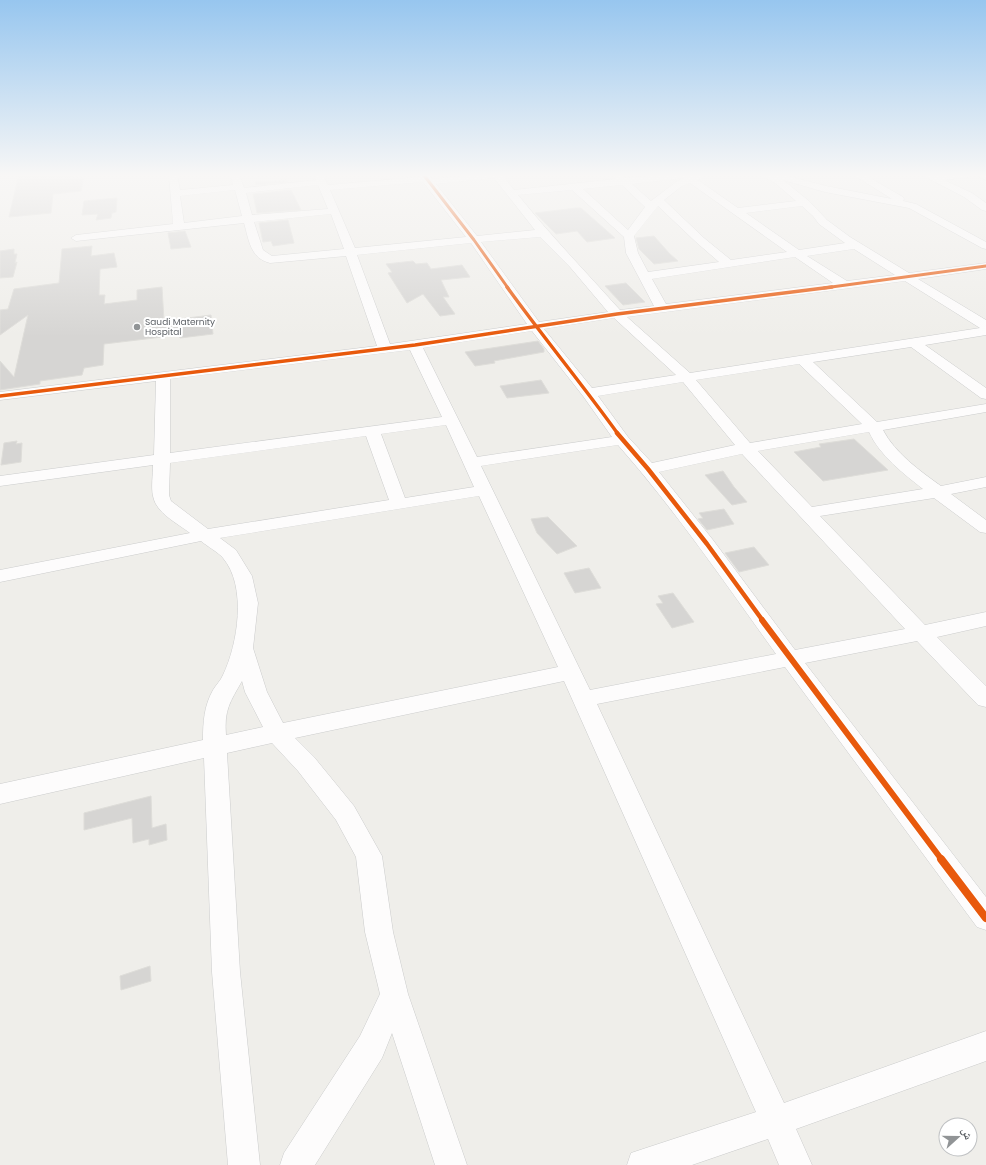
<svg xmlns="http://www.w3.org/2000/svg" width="986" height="1165" font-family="Poppins,'Noto Naskh Arabic',sans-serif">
  <rect width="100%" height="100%" fill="#efeeea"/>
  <g fill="#d6d5d3" stroke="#deddd9">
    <path d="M19 174H74V178L84 177 81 191 53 194 51 213 9 217Z"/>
    <path d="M286 180 287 182 256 185 255 182Z"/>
    <path d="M291 190 301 210 257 213 253 194Z"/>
    <path d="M117 198 116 212 112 213 111 218 96 220 98 214 82 215 84 201Z"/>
    <path d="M576 208H581L615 238 587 242 577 231 556 234 535 213Z"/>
    <path d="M288 220 294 243 273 246 271 241 263 242 259 223Z"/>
    <path d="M185 231 191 247 171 249 168 233Z"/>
    <path d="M654 236 669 253 678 261 654 264 639 249 636 238Z"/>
    <path d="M92 246 91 256 114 253 117 267 100 269 99 295H105L104 304 137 300V290L162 287 164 321 211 315 213 334 180 338 179 335 104 344 103 365 84 368 82 375 40 381V384L0 390V361L14 377 28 315 0 335V310L8 309 14 289 59 283 62 249Z"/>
    <path d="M14 249V254H17L15 263 17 262 13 277 0 278V251Z"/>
    <path d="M413 261 416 264 427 263 431 269 462 265 470 277 441 280 449 297H443L455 314 440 316 423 294 407 303 388 273 392 272 386 264Z"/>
    <path d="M626 283 645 302 623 305 605 286Z"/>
    <path d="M538 341 544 349V352L494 361 495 363 475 366 465 352Z"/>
    <path d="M541 380 549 393 507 398 500 386Z"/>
    <path d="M854 439 888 470 823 481 794 452 821 447 819 444Z"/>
    <path d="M17 441 16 444 22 443 21 462 1 465 4 443Z"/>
    <path d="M723 471 734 487 747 502 732 505 705 475Z"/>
    <path d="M724 509 734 524 707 530 698 519 703 518 699 513Z"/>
    <path d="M548 517 577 546 557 554 537 533 531 519Z"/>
    <path d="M754 547 769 565 739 572 725 553Z"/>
    <path d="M589 568 601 588 575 593 564 573Z"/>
    <path d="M673 593 694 622 672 628 656 604 663 603 658 596Z"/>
    <path d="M151 796 152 828 166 824 167 840 149 845V839L133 843 132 818 84 830V813Z"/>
    <path d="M150 966 151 981 121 990 120 976Z"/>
  </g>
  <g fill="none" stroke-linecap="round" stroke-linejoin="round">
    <defs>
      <g id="minor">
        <path d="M169 174H177L180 190 233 185 231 174H239L244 188 316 180 314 174H322L328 185 420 177 419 174H428L432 179 484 174H513L512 176 504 177 514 190 616 179 613 176 616 174H621L626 178 672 174H690L692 175 705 174 704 177 698 180 738 208 796 201 775 183 759 174H771L774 175 780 174 826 186 892 199 852 174H863L903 197 904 199 903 201 916 204 986 242V249L982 248 909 208 825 192 783 180 809 201 827 220 850 237 909 273 986 263V269L918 279 986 320V335L925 345 986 388V399L981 398 911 347 813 362 877 422 986 404V412L883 430C895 453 920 471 941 486L986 477V487L951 494 986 520V533L980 532 934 498 820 516 925 625 986 612V626L937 637 986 686V707L978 705 917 641 805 663 986 897V930L977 927 785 667 597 704 784 1103 986 1031V1061L796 1129 812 1165H779L768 1139 692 1165H627L631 1153 643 1149 756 1112 564 681 295 738 314 757 354 806 382 856 393 932 408 994 467 1165H435L392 1033 382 1058 315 1165H280L284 1153 360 1036 380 994 365 932 356 857 336 820 298 771 272 743 227 753 240 972 260 1165H228L212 972 204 758 0 804V784L203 740C203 722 204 706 213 690 216 685 221 680 223 675 238 644 247 586 223 558 218 552 208 547 201 541L0 582V570L190 533C177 523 156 513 153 496 151 487 153 475 153 465L0 486V476L154 455 156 381 0 400V392L377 346 346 256 270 263C250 258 249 240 244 223L76 241 71 238 76 235 173 224ZM494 178 535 230 477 236 436 184ZM684 178 676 182 651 201 632 184ZM423 182 466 237 355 248 330 190ZM690 183 780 247 787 252 731 260 704 238 664 200 682 186ZM318 185 328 209 252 215 246 193ZM622 185 645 207 628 230 583 189ZM235 190 242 216 184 223 180 196ZM572 190 624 237 626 253 654 306 620 310C586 272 550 235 518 195ZM658 206 696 242 719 262 648 272 638 253 634 236ZM802 206 813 216 819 224 845 243 799 250 746 213ZM331 214 344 249 272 256 263 250 254 222ZM540 237 570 267 608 312 539 322 481 242ZM471 243 527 324 390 344 357 255ZM854 249 895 275 847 281 807 256ZM795 257 833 283 666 304 652 279ZM905 281 980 328 690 373 627 317ZM614 318 676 375 592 388 544 329ZM532 331 583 396 612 437 477 457 423 348ZM410 350 442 417 170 453V379ZM799 364 862 424 750 443 696 380ZM683 382 735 445 652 463 628 437 598 396ZM446 425 474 487 405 498 381 434ZM869 432C880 456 904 474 923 489L812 507 758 451ZM366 436 389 500 208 529 171 501 169 495 170 463ZM618 445C676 511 725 583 776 654L590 690 481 466ZM742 454 905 629 795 650 713 540 659 472ZM479 496 558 667 283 723 267 692 253 648 258 603 252 576 236 550 220 538ZM242 681 245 692 263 727 226 735C224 710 230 702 242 681Z"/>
        <path d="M920 174H972L971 176 968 177 944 180 972 193 986 203V211L982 210 964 197Z"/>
        <path d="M974 174H986V180Z"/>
      </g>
    </defs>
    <use href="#minor" stroke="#cbcccc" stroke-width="1"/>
    <use href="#minor" fill="#fdfcfc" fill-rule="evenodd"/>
    <defs>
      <g id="cycleway-far4">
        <path d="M423 174 474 240 508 288"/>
        <path d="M824 288 986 266"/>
      </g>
      <g id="cycleway-far3">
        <path d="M507 287C543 337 582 384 618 434"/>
        <path d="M0 396 415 345 617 314 832 287"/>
      </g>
      <path id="cycleway-far2" d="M617 433 648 469 707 544 763 621"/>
      <path id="cycleway-far1" d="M762 620 942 860"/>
      <path id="cycleway" d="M941 859 986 918"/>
    </defs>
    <use href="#cycleway-far4" stroke="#fff" stroke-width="4.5"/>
    <use href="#cycleway-far3" stroke="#fff" stroke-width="5.5"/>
    <use href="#cycleway-far2" stroke="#fff" stroke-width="7"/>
    <use href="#cycleway-far1" stroke="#fff" stroke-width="8"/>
    <use href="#cycleway" stroke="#fff" stroke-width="10"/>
    <use href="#cycleway-far4" stroke="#e8590c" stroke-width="3"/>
    <use href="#cycleway-far3" stroke="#e8590c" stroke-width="3.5"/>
    <use href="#cycleway-far2" stroke="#e8590c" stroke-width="4.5"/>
    <use href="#cycleway-far1" stroke="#e8590c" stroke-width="6"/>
    <use href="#cycleway" stroke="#e8590c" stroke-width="8"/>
  </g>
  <linearGradient id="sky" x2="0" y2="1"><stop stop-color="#97c6ef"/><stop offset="0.52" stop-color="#f8f7f6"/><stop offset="1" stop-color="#f8f7f6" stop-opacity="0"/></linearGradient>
  <rect width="986" height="337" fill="url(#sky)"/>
  <circle fill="#919496" stroke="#fff" stroke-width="1.5" cx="137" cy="327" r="4"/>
  <g text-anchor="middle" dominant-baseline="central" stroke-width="4" stroke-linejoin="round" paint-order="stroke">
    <g font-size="9" fill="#5f6368" stroke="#fff" text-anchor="start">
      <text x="145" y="322">Saudi Maternity<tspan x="145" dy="10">Hospital</tspan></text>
    </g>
  </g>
  <g transform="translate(958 1137) rotate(69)"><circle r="19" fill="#ffffff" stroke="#bfc1c3"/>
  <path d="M0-3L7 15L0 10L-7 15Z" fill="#919496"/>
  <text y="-6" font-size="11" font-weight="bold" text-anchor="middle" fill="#5f6368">ش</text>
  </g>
</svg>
